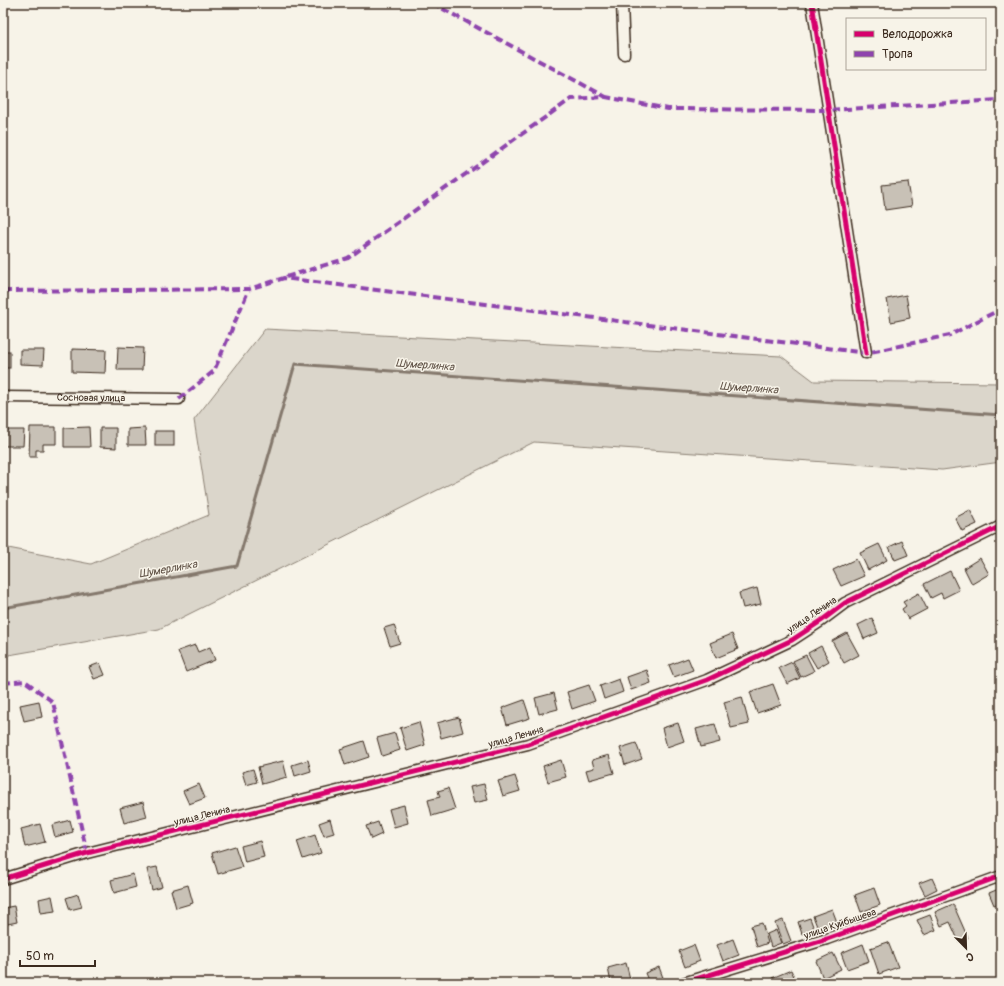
<svg xmlns="http://www.w3.org/2000/svg" width="1004" height="986" font-family="Pangolin,sans-serif">
  <rect width="100%" height="100%" fill="#f7f3e8"/>
  <filter id="ink" filterUnits="userSpaceOnUse"><feTurbulence type="fractalNoise" baseFrequency=".025" numOctaves="2"/><feDisplacementMap in="SourceGraphic" scale="8" xChannelSelector="R" yChannelSelector="G"/><feConvolveMatrix kernelMatrix="1 2 1 2 8 2 1 2 1" color-interpolation-filters="sRGB"/></filter>
  <g filter="url(#ink)">
    <path fill="#dbd6cb" stroke="#8b8074" d="M265 329 781 356 814 381 1001 383V462L942 470 534 442 159 629 3 656V547L91 564 209 515 194 420Z"/>
    <g fill="none" stroke-linecap="round" stroke-linejoin="round">
      <path stroke="#84786c" stroke-width="3" d="M3 608 237 566 295 364 1001 415"/>
    </g>
    <g fill="#c8c1b6" stroke="#3b2a1e">
      <path d="M908 182 912 206 885 210 882 185Z"/>
      <path d="M906 295 910 318 891 322 887 299Z"/>
      <path d="M118 347 143 348 142 370H117Z"/>
      <path d="M72 349 106 350 105 373 72 372Z"/>
      <path d="M20 350H44L43 365 20 364Z"/>
      <rect x="3" y="351" width="7" height="17"/>
      <path d="M30 427H56V444H43V450H36V457H29Z"/>
      <path d="M89 427 90 447H64V428Z"/>
      <path d="M100 428H116V448L100 447Z"/>
      <path d="M145 428 146 445H128V429Z"/>
      <path d="M3 430H24L23 446H3Z"/>
      <rect x="155" y="431" width="19" height="15"/>
      <path d="M970 510 977 524 962 531 955 518Z"/>
      <path d="M902 541 908 555 895 560 889 547Z"/>
      <path d="M879 544 887 560 868 570 860 553Z"/>
      <path d="M980 558 989 574 972 584 964 568Z"/>
      <path d="M856 559 864 576 841 586 833 570Z"/>
      <path d="M950 571 959 590 943 598 941 593 931 598 924 584Z"/>
      <path d="M757 588 761 604 743 608 739 593Z"/>
      <path d="M919 593 927 609 908 619 902 609 906 606 903 602Z"/>
      <path d="M872 618 878 633 864 639 858 625Z"/>
      <path d="M394 625 400 643 390 646 384 628Z"/>
      <path d="M847 633 859 655 844 663 832 641Z"/>
      <path d="M732 634 738 649 716 658 710 643Z"/>
      <path d="M195 645 198 652 210 647 215 660 186 672 178 651Z"/>
      <path d="M821 646 829 661 817 668 808 653Z"/>
      <path d="M806 655 814 671 801 677 793 661Z"/>
      <path d="M688 658 693 670 674 677 669 665Z"/>
      <path d="M792 662 800 678 787 684 779 668Z"/>
      <path d="M100 663 105 675 94 679 89 667Z"/>
      <path d="M647 670 651 683 631 690 627 677Z"/>
      <path d="M619 679 623 692 604 699 600 686Z"/>
      <path d="M773 684 781 705 757 713 750 692Z"/>
      <path d="M589 685 595 701 572 709 567 692Z"/>
      <path d="M554 693 558 709 539 714 535 698Z"/>
      <path d="M742 697 749 724 731 728 724 702Z"/>
      <path d="M524 700 530 718 507 725 502 708Z"/>
      <path d="M39 701 42 717 24 721 20 705Z"/>
      <path d="M459 717 463 732 441 738 437 723Z"/>
      <path d="M419 722 425 745 407 751 400 728Z"/>
      <path d="M678 723 684 741 667 747 662 728Z"/>
      <path d="M715 724 720 742 701 747 696 729Z"/>
      <path d="M395 733 400 750 382 756 377 738Z"/>
      <path d="M364 741 369 757 345 765 340 749Z"/>
      <path d="M636 743 642 759 625 765 620 748Z"/>
      <path d="M609 755 614 773 589 780 586 770 594 768 592 760Z"/>
      <path d="M308 760 311 771 295 776 292 765Z"/>
      <path d="M561 760 566 777 548 782 543 766Z"/>
      <path d="M283 761 287 777 262 784 258 767Z"/>
      <path d="M253 769 257 782 246 785 242 772Z"/>
      <path d="M515 776 520 791 503 796 498 781Z"/>
      <path d="M199 784 205 798 189 804 183 791Z"/>
      <path d="M484 784 488 800 474 803 470 787Z"/>
      <path d="M448 788 455 809 432 816 428 800 440 797 438 791Z"/>
      <path d="M143 802 147 817 124 823 120 808Z"/>
      <path d="M404 805 408 823 394 827 389 809Z"/>
      <path d="M330 819 334 833 324 836 319 823Z"/>
      <path d="M70 820 73 832 55 837 52 825Z"/>
      <path d="M378 822 382 834 371 839 366 826Z"/>
      <path d="M40 824 45 842 25 847 21 829Z"/>
      <path d="M4 830 9 852 3 854V831Z"/>
      <path d="M315 835 321 853 303 859 297 841Z"/>
      <path d="M260 841 264 857 245 862 241 846Z"/>
      <path d="M235 846 242 867 218 874 212 853Z"/>
      <path d="M157 867 162 887 152 890 147 869Z"/>
      <path d="M133 874 136 887 114 893 111 880Z"/>
      <path d="M932 878 937 889 925 895 919 883Z"/>
      <path d="M188 885 193 903 176 908 171 890Z"/>
      <path d="M874 888 880 905 861 912 855 895Z"/>
      <path d="M1001 888V902L994 905 989 893Z"/>
      <path d="M78 894 82 907 70 910 66 898Z"/>
      <path d="M52 896 55 911 41 913 39 899Z"/>
      <path d="M953 904 968 938 959 942 950 922 941 926 935 912Z"/>
      <path d="M14 906 17 922 3 925V908Z"/>
      <path d="M832 909 837 922 818 929 813 916Z"/>
      <path d="M930 915 936 930 924 935 917 920Z"/>
      <path d="M810 918 814 929 802 934 798 922Z"/>
      <path d="M783 920 791 941 783 944 775 923Z"/>
      <path d="M762 923 768 943 757 947 751 926Z"/>
      <path d="M776 930 781 943 771 947 767 934Z"/>
      <path d="M733 939 739 955 723 961 717 945Z"/>
      <path d="M888 942 898 967 879 974 870 948Z"/>
      <path d="M863 944 869 961 847 969 841 953Z"/>
      <path d="M694 945 700 961 685 967 679 951Z"/>
      <path d="M833 953 841 969 823 978 816 961Z"/>
      <path d="M626 963 630 979 611 983 608 968Z"/>
      <path d="M659 967 665 983H649L645 973Z"/>
      <path d="M791 970 797 983H774L772 978Z"/>
      <path d="M759 979 760 983H749Z"/>
    </g>
    <g fill="none" stroke-linecap="round" stroke-linejoin="round">
      <defs>
        <g id="minor">
          <path d="M622 3 624 54"/>
          <path d="M812 3 866 353"/>
          <path id="s1" d="M3 397 179 399"/>
          <path d="M3 879 87 853 528 744 707 680 792 640 821 621 845 603 1001 526"/>
          <path d="M683 983 827 939 1001 876"/>
        </g>
      </defs>
      <use href="#minor" stroke="#3b2a1e" stroke-width="13"/>
      <use href="#minor" stroke="#f7f3e8" stroke-width="10"/>
      <g stroke="#8e44ad" stroke-width="4" stroke-dasharray="8 4" stroke-linecap="butt">
        <path d="M432 3 606 97"/>
        <path d="M286 277 348 258 571 99 606 97 668 109 828 110 1001 100"/>
        <path d="M3 291 249 289 284 278 866 353 950 335 1001 309"/>
        <path d="M179 399 214 371 249 289"/>
        <path d="M3 683 25 681 53 702 87 853"/>
      </g>
      <defs>
        <g id="cycleway">
          <path d="M812 3 866 353"/>
          <path d="M3 879 87 853 528 744 707 680 792 640 821 621 845 603 1001 526"/>
          <path d="M683 983 827 939 1001 876"/>
        </g>
      </defs>
      <use href="#cycleway" stroke="#f7f3e8" stroke-width="8"/>
      <use href="#cycleway" stroke="#d6006c" stroke-width="5"/>
    </g>
  </g>
  <g text-anchor="middle" dominant-baseline="central" stroke-width="3" stroke-linejoin="round" paint-order="stroke">
    <g font-size="10" fill="#3b2a1e" stroke="#f7f3e8">
      <text stroke="none"><textPath href="#s1" startOffset="88">Сосновая улица</textPath></text>
      <text transform="translate(812 615) rotate(-34)">улица Ленина</text>
      <text transform="translate(516 737) rotate(-16)">улица Ленина</text>
      <text transform="translate(202 816) rotate(-14)">улица Ленина</text>
      <text transform="translate(840 924) rotate(-19)">улица Куйбышева</text>
    </g>
    <g font-size="11" font-style="italic" fill="#5f5145" stroke="#f7f3e8">
      <text transform="translate(425 365) rotate(4)">Шумерлинка</text>
      <text transform="translate(749 388) rotate(4)">Шумерлинка</text>
      <text transform="translate(168 569) rotate(-10)">Шумерлинка</text>
    </g>
  </g>
  <rect width="1004" height="986" fill="none" stroke="#f7f3e8" stroke-width="16"/>
  <rect x="8" y="8" width="988" height="970" fill="none" stroke="#3b2a1e" stroke-width="1.5" filter="url(#ink)"/>
  <rect x="846" y="18" width="140" height="52" fill="#f7f3e8" stroke="#aca397"/>
  <rect x="854" y="31" width="20" height="6" fill="#d6006c" stroke="#aca397"/>
  <text x="882" y="38" font-size="12" fill="#3b2a1e">Велодорожка</text>
  <rect x="854" y="51" width="20" height="6" fill="#8e44ad" stroke="#aca397"/>
  <text x="882" y="58" font-size="12" fill="#3b2a1e">Тропа</text>
  <g transform="translate(966 948) rotate(157)" stroke="#f7f3e8" stroke-width="3" paint-order="stroke">
  <path d="M0-3L7 15L0 10L-7 15Z" fill="#3b2a1e"/>
  <text y="-6" font-size="11" font-weight="bold" text-anchor="middle" fill="#3b2a1e">С</text>
  </g>
  <path d="M20 960v6h75v-6" fill="none" stroke="#3b2a1e" stroke-width="2"/>
  <text x="26" y="960" font-size="12" fill="#3b2a1e" stroke="#f7f3e8" stroke-width="3" paint-order="stroke">50 m</text>
</svg>
